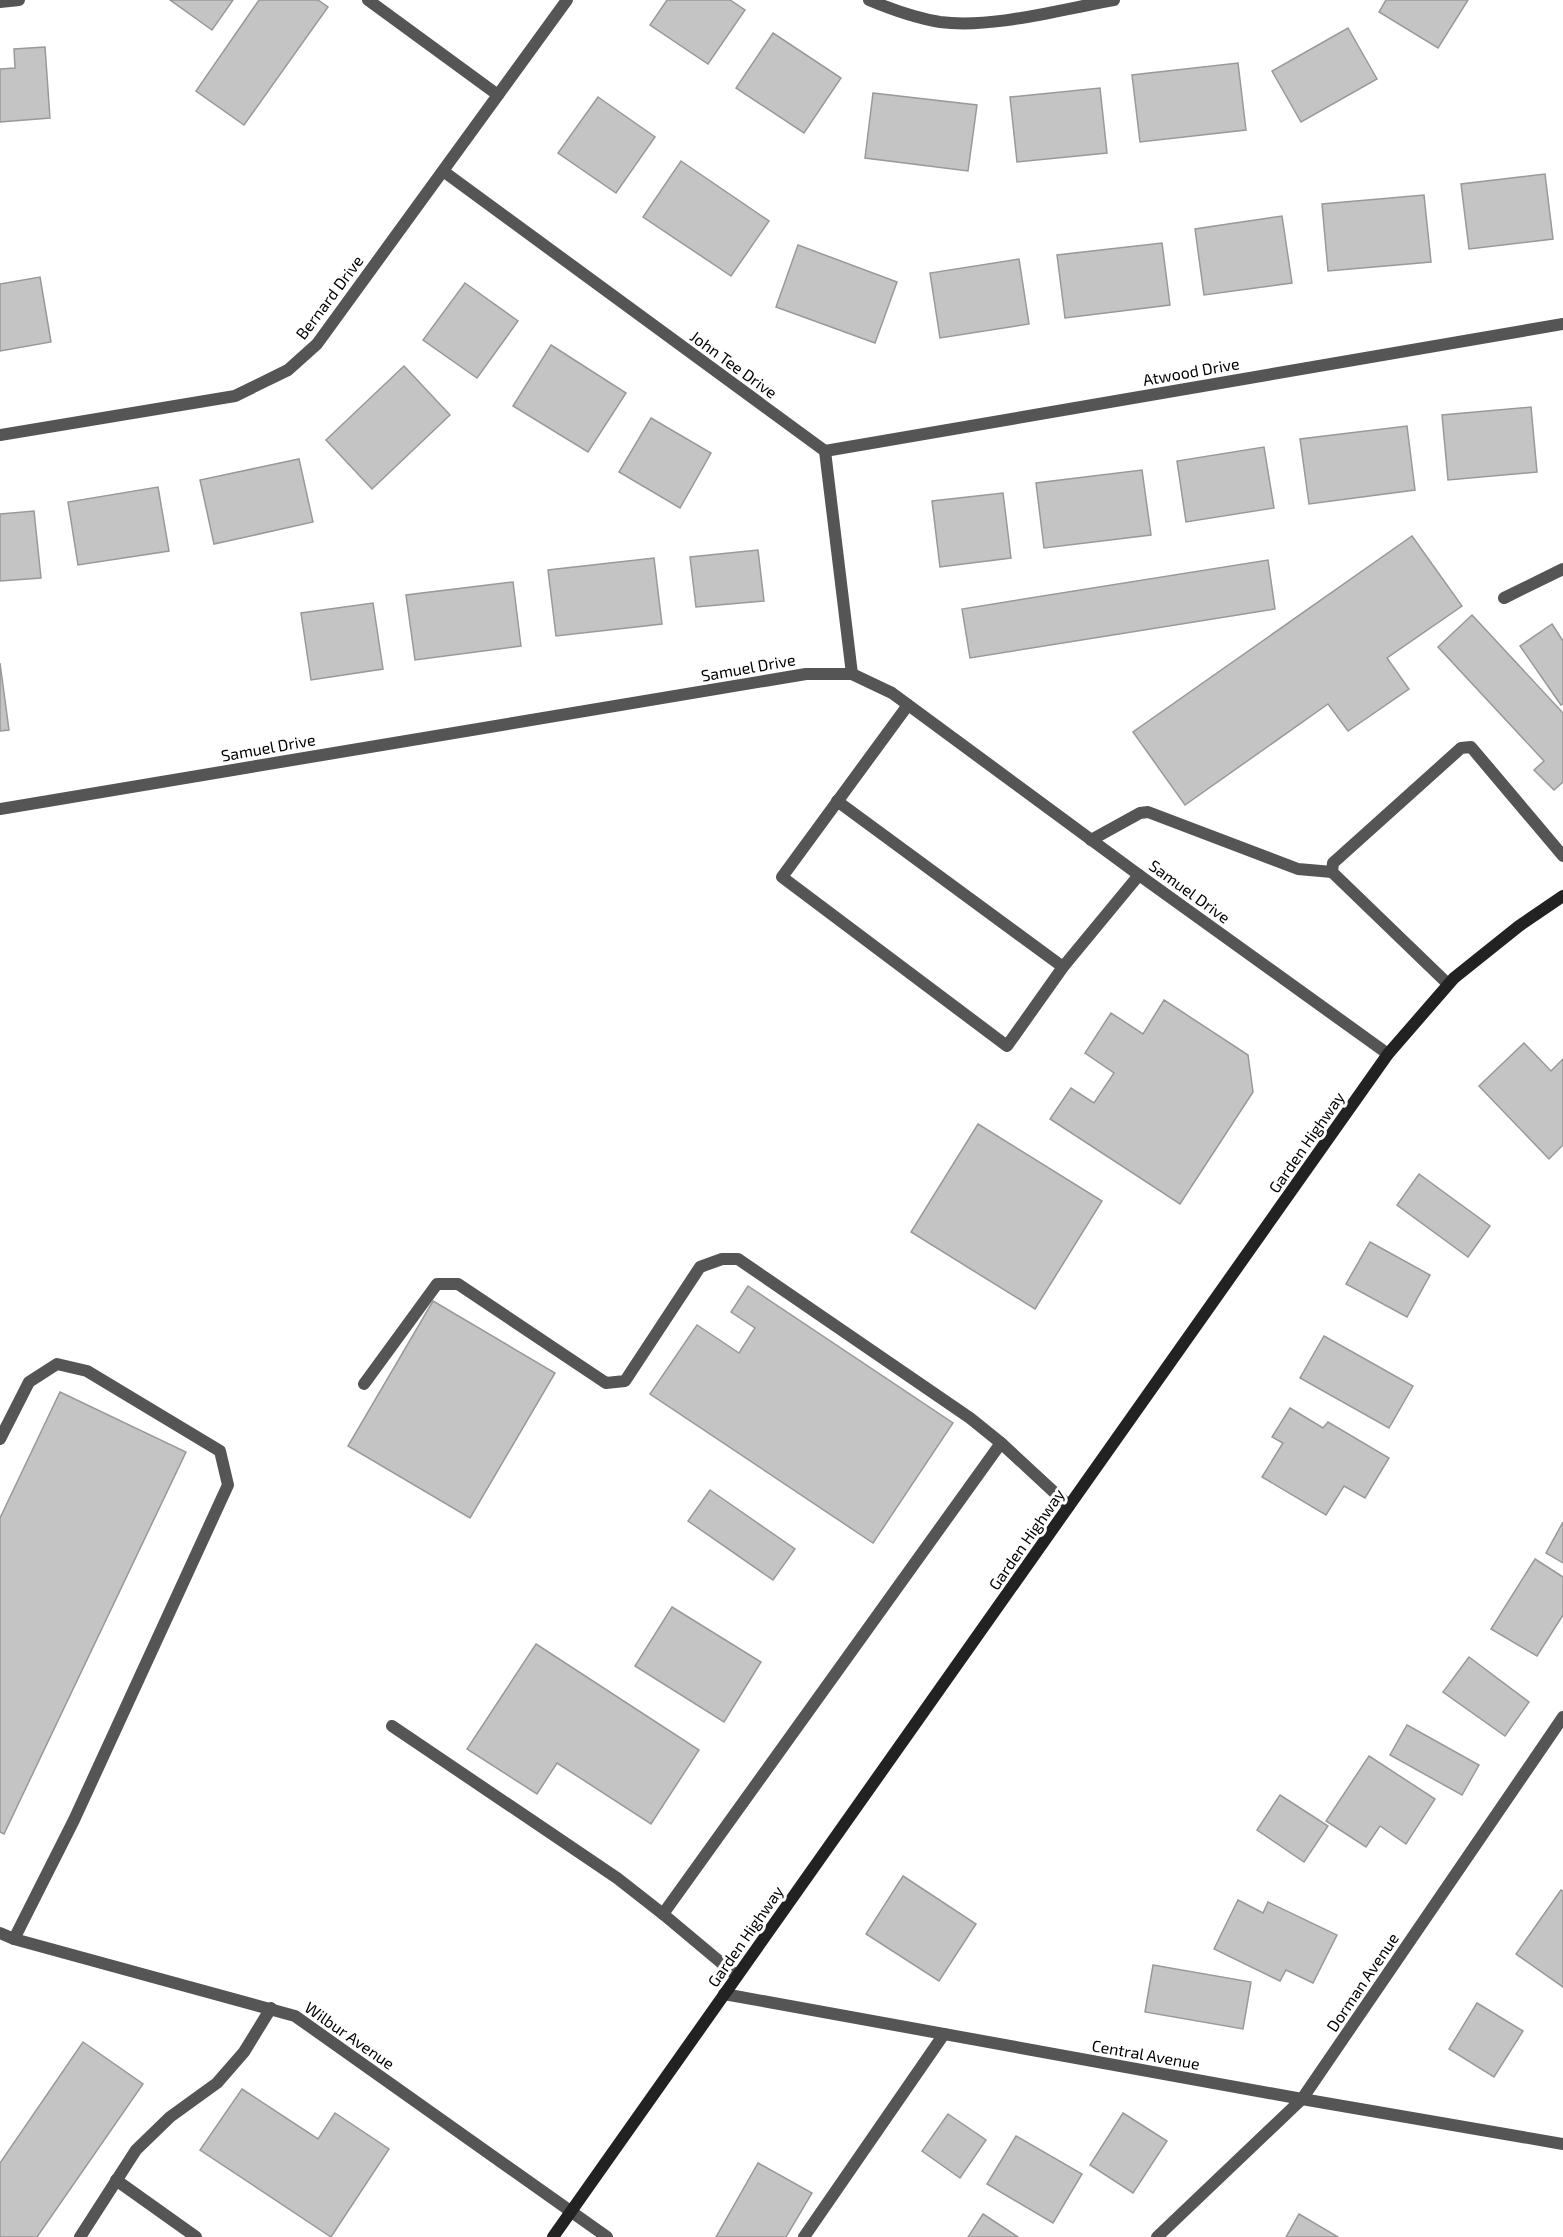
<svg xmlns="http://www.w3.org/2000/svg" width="1563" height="2237" font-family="'Exo 2',sans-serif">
  <rect width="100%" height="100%" fill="#fff"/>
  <g fill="#c4c4c4" stroke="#999" stroke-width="1.5">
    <path d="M170 0H233L212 30Z"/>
    <path d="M259 0H318L328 7 244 125 196 91Z"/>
    <path d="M667 0H730L745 10 708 64 650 25Z"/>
    <path d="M1386 0H1468L1438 48 1379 12Z"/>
    <path d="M1348 28 1377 79 1301 122 1272 71Z"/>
    <path d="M773 33 841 78 804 133 736 88Z"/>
    <path d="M45 47 50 118 0 122V69L15 68 14 49Z"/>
    <path d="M1238 63 1246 130 1140 142 1132 75Z"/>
    <path d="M1100 88 1107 153 1017 162 1010 97Z"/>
    <path d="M873 93 977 105 968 171 865 158Z"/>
    <path d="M598 97 655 137 616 193 558 153Z"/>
    <path d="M681 161 769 221 731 276 643 217Z"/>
    <path d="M1545 174 1553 239 1469 249 1461 184Z"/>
    <path d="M1424 195 1431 262 1328 271 1322 204Z"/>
    <path d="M1282 216 1292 283 1204 295 1195 229Z"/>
    <path d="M1162 243 1170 305 1065 318 1057 255Z"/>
    <path d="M798 245 897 282 875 343 776 307Z"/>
    <path d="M1019 259 1029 324 940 338 930 273Z"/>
    <path d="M40 277 51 342 0 351V284Z"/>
    <path d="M465 283 518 321 477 378 423 340Z"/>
    <path d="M551 345 626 393 588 452 513 406Z"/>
    <path d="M404 366 450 415 372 489 326 440Z"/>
    <path d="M1531 407 1537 472 1448 480 1442 415Z"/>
    <path d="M651 418 711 453 680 508 619 472Z"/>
    <path d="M1407 426 1415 490 1309 504 1300 439Z"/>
    <path d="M1264 447 1274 508 1186 522 1177 461Z"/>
    <path d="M299 459 313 522 214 544 200 480Z"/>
    <path d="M1142 470 1151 535 1044 548 1036 483Z"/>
    <path d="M158 487 169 551 78 565 68 502Z"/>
    <path d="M1003 493 1011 558 940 567 932 501Z"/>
    <path d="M34 511 41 578 0 581V514Z"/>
    <path d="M1412 536 1462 606 1387 658 1409 689 1348 731 1328 704 1185 805 1133 732Z"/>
    <path d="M758 550 764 601 696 607 690 557Z"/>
    <path d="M654 558 662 624 556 636 548 570Z"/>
    <path d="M1268 560 1275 609 970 658 962 609Z"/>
    <path d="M513 582 521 646 415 660 406 595Z"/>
    <path d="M373 603 383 669 311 680 301 613Z"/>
    <path d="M1472 615 1563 713V782L1554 790 1534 770 1544 761 1438 647Z"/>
    <path d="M1552 624 1563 641V704L1561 705 1520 646Z"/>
    <path d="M0 663 9 730 0 731Z"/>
    <path d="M1164 1000 1248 1055 1253 1092 1180 1204 1050 1119 1071 1088 1094 1103 1114 1073 1085 1053 1111 1013 1143 1034Z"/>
    <path d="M1524 1043 1551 1071 1563 1059V1145L1549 1159 1479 1086Z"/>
    <path d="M978 1124 1102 1201 1035 1309 911 1232Z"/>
    <path d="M1419 1174 1490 1226 1468 1257 1397 1205Z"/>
    <path d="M1370 1242 1430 1275 1407 1317 1346 1284Z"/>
    <path d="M748 1286 953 1423 873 1543 650 1394 697 1325 739 1353 755 1328 731 1312Z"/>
    <path d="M433 1301 555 1373 470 1518 348 1446Z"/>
    <path d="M1324 1336 1413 1386 1389 1428 1300 1378Z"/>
    <path d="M60 1392 186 1452 4 1834 0 1832V1518Z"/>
    <path d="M1290 1408 1323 1428 1328 1422 1389 1458 1365 1498 1344 1486 1326 1515 1262 1477 1283 1443 1272 1437Z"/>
    <path d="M710 1490 795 1549 773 1580 688 1521Z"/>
    <path d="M1563 1522V1563L1546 1553Z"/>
    <path d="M1535 1559 1563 1577V1615L1537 1656 1491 1629Z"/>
    <path d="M672 1607 761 1662 724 1722 635 1666Z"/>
    <path d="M536 1644 699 1750 651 1824 557 1763 537 1794 467 1749Z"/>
    <path d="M1469 1657 1529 1702 1505 1736 1443 1692Z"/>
    <path d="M1407 1725 1479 1765 1462 1795 1390 1755Z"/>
    <path d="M1369 1756 1435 1799 1406 1844 1380 1826 1366 1847 1326 1821Z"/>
    <path d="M1280 1795 1328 1826 1304 1862 1257 1830Z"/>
    <path d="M903 1876 976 1924 939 1981 866 1934Z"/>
    <path d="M1561 1890 1563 1891V1987L1516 1954Z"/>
    <path d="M1238 1900 1263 1913 1268 1902 1337 1935 1313 1983 1286 1970 1280 1981 1214 1949Z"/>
    <path d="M1153 1965 1251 1982 1243 2029 1145 2012Z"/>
    <path d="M1477 2003 1523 2031 1494 2077 1449 2049Z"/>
    <path d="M83 2042 143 2084 37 2237H0V2163Z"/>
    <path d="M242 2089 318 2139 335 2113 389 2149 331 2237 200 2150Z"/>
    <path d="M1123 2113 1167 2141 1133 2193 1090 2165Z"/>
    <path d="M948 2114 986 2140 960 2178 922 2151Z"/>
    <path d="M1016 2136 1082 2174 1053 2223 987 2184Z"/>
    <path d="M758 2163 812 2193 786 2237H716Z"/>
    <path d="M983 2214 1018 2237H968Z"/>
    <path d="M1299 2214 1338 2237H1286Z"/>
  </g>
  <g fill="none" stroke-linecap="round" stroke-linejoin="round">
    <g stroke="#555" stroke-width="12">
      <path d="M368 0 498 95"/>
      <path d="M0 2 19 0"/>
      <path d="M1504 598 1563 569"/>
      <path d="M908 705 782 877 1007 1046 1063 967 1139 875"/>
      <path d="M837 801 1063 967"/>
      <path d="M1091 840 1140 813 1148 812 1298 869 1332 872"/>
      <path d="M1448 984 1332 872 1333 863 1461 748 1471 747 1563 856"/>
      <path d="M364 1384 437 1284H458L606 1383 625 1381 700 1267 722 1259H738L970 1418 1001 1443 1069 1506"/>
      <path d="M0 1439 29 1382 57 1364 87 1371 220 1451 228 1485 74 1820 14 1939"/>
      <path d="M392 1726 617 1878 663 1914"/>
      <path d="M737 1976 663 1914 1001 1443"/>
      <path d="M116 2180 196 2237"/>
      <path d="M80 2237 136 2150 170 2117 217 2083 244 2052 271 2008"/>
      <path d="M804 2237 944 2034"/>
    </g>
    <g stroke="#555" stroke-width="12">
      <path d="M869 0C893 10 915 18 940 22 992 29 1062 9 1114 0"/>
      <path d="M443 171 825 451 852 674"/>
      <path d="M0 435 235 396 288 370 317 344 567 0"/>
      <path d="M825 451 1563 324"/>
      <path d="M0 809 806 674H852L892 693 1139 875 1388 1054"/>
      <path d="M0 1933 14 1939 295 2016 607 2237"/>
      <path d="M724 1994 1302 2099 1563 2144"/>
      <path d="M1157 2237 1302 2099 1563 1717"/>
    </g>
    <path stroke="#222" stroke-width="12" d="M553 2237 1388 1054 1454 978 1519 926 1563 896"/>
  </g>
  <g text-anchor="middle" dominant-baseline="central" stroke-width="6" stroke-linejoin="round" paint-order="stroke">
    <g font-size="16" fill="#000" stroke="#fff">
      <text transform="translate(329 297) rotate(-53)">Bernard Drive</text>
      <text transform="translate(734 364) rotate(36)">John Tee Drive</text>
      <text transform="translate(1191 371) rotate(-10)">Atwood Drive</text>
      <text transform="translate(748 667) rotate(-10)">Samuel Drive</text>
      <text transform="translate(268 747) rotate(-10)">Samuel Drive</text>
      <text transform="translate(1190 891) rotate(36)">Samuel Drive</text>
      <text transform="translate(1306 1142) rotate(-55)">Garden Highway</text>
      <text transform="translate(1026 1539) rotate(-55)">Garden Highway</text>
      <text transform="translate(745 1936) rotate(-55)">Garden Highway</text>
      <text transform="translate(1362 1982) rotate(-56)">Dorman Avenue</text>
      <text transform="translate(350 2035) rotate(35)">Wilbur Avenue</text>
      <text transform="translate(1146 2054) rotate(10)">Central Avenue</text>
    </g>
  </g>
</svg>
